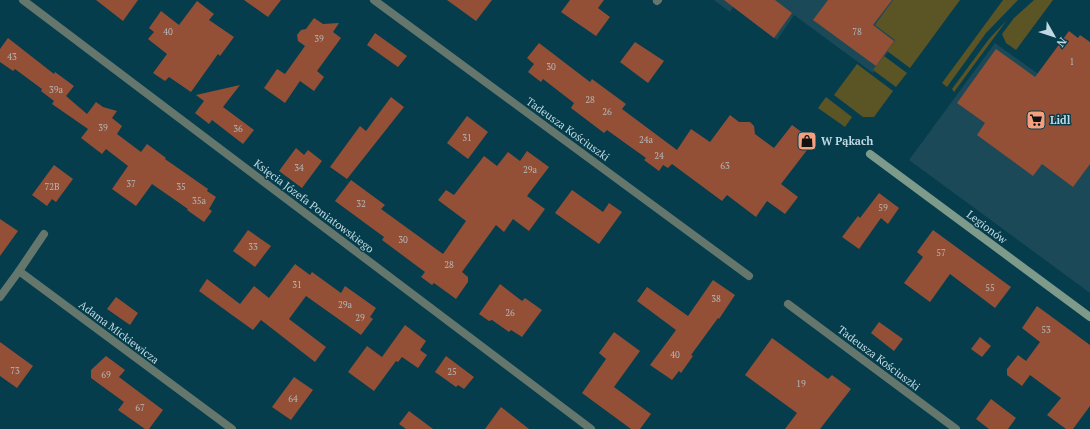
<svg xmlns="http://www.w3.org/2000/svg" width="1090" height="429" font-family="'PT Serif',serif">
  <rect width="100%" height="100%" fill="#053d4c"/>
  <g fill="#1b4957">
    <path d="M714 0H926L873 73 794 15 777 40 733 7 730 12Z"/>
    <path d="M995 43 1090 111V293L909 160Z"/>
  </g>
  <g fill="#5b5425">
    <path d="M893 0H960L910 68 887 51 895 40 875 25Z"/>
    <path d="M1003 0H1018L986 33 947 87 942 83Z"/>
    <path d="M1034 0H1053L1016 50 1006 43 1002 34 1014 18Z"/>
    <path d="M1007 20 954 92 952 89 989 39Z"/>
    <path d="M884 56 907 73 896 87 873 70Z"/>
    <path d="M857 64 893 91 874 117H863L834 95Z"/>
    <path d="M826 97 852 117 845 127 818 108Z"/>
  </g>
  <g fill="#935037">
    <path d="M96 0H138L123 21Z"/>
    <path d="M244 0H281L268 17Z"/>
    <path d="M447 0H492L476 21Z"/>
    <path d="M570 0H604L598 8 610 17 596 36 561 12Z"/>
    <path d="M724 0H775L792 13 774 38Z"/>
    <path d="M828 0H892L873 25 894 41 876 66 813 20Z"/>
    <path d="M197 1 214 14 209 20 234 37 220 56 218 54 191 92 169 77 165 81 153 73 167 54 148 39 154 32 149 28 161 11 179 25Z"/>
    <path d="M314 18 323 24 339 23 333 32 341 38 317 71 324 77 314 91 300 81 285 103 264 88 277 69 285 74 305 46 298 41 297 35 301 30 306 29Z"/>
    <path d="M1069 31 1078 38 1080 35 1090 42V164L1073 187 1042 164 1033 176 977 135 985 123 957 103 996 49 1035 77Z"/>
    <path d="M375 33 407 56 398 67 367 45Z"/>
    <path d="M8 38 54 74 55 72 74 86 66 96 87 114 96 102 103 107 117 111 112 118 122 126 117 134 141 152 147 144 166 158 165 159 208 189 207 191 216 197 209 209 212 211 204 222 187 210 188 209 152 184 136 206 112 189 128 166 106 149 102 154 81 138 88 129 52 104 54 101 41 91 42 89 15 69 13 71 0 62V49Z"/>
    <path d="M635 42 664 61 648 83 620 62Z"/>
    <path d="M539 43 590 82 592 79 626 104 622 109 677 150 691 129 710 142 730 115 739 122H750L754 126 755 134 774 148 792 125 814 141 781 184 798 197 785 214 767 201 756 217 727 195 722 201 672 164 668 168 663 165 659 171 644 160 646 158 607 130 604 133 571 108 574 103 543 79 541 82 528 72 534 64 527 58Z"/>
    <path d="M240 85 223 107 254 130 243 144 212 120 209 124 195 113 204 101 196 95Z"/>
    <path d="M391 97 404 107 347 179 330 167 360 126 366 131Z"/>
    <path d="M467 116 488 132 468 159 447 143Z"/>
    <path d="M296 148 304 155 308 150 322 161 302 188 279 171Z"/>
    <path d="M527 151 549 167 527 196 545 209 529 231 513 219 504 232 496 225 462 272 468 277V282L456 299 434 283 432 285 421 277 425 272 382 240 384 237 335 201 351 180 385 205 381 209 443 254 466 221 438 200 446 190 454 195 484 156 497 166 508 152 520 161Z"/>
    <path d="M54 165 73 179 56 202 52 199 47 206 32 195Z"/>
    <path d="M572 190 603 212 609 203 622 212 599 244 555 213Z"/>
    <path d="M879 193 899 208 888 224 881 218 859 249 842 237 858 216 860 218Z"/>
    <path d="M0 219 18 231 0 256Z"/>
    <path d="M248 230 271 246 255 267 233 251Z"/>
    <path d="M933 230 1011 287 995 308 950 274 930 302 904 283 923 257 917 252Z"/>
    <path d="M295 264 310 275 312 272 341 293 345 286 376 308 370 317 373 319 361 335 306 296 289 319 326 347 315 362 261 320 253 330 232 315 236 310 232 315 199 291 207 279 240 304 254 286 269 298Z"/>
    <path d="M713 280 735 295 719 319 718 318 691 355 693 356 681 373 679 371 672 380 650 365 676 330 637 301 647 287 688 316Z"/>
    <path d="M500 284 522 301 525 298 542 310 522 337 511 330 509 332 492 320 489 321 479 314Z"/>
    <path d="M116 297 138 313 130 325 107 309Z"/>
    <path d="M1037 306 1090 345V406L1073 429H1066L1047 415 1061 398 1030 375 1022 386 1007 375V369L1018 355 1026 361 1040 342 1022 328Z"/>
    <path d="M879 322 903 339 894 351 871 333Z"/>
    <path d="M405 325 426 341 420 350 427 355 418 368 402 357 398 362 396 361 374 391 348 372 367 346 382 357Z"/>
    <path d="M614 332 640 351 614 387 651 414 640 429H631L582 393 606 359 599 353Z"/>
    <path d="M980 337 991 346 982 357 971 349Z"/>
    <path d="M772 338 828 379 832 375 851 389 820 429H785L797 413 745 375Z"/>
    <path d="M0 342 33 366 17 388 0 376Z"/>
    <path d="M106 356 125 370 119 377 163 410 149 429H145L118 410 124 402 91 378V370Z"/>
    <path d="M446 356 474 377 464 389 458 385 456 387 435 372Z"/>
    <path d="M294 377 313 390 291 420 272 407Z"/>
    <path d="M991 399 1016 418 1008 429H989L976 419Z"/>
    <path d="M501 407 529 429H485Z"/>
    <path d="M409 411 433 429H406L399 424Z"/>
  </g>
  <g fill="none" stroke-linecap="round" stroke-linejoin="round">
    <path stroke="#65776d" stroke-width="8" d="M19 271 44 234"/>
    <g stroke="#65776d" stroke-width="8">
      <path d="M23 0 591 429"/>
      <path d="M374 0 749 276"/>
      <path d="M657 1 658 0"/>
      <path d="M0 297 19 271 232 429"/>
      <path d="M788 304 956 429"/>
    </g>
    <path stroke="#7d9a8a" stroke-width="8" d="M870 154 1090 317"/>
  </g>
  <defs>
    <symbol id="supermarket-square" viewBox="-11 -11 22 22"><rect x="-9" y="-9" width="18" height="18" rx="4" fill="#f3a081" stroke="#053d4c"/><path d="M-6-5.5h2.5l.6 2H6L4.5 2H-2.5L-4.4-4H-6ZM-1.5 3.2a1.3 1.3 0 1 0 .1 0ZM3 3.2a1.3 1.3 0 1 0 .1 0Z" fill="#111"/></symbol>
    <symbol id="shop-square" viewBox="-11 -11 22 22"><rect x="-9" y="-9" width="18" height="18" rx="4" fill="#f3a081" stroke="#053d4c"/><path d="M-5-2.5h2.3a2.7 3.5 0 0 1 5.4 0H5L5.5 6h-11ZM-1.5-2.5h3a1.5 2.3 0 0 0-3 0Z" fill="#111"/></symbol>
  </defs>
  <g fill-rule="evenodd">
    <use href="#supermarket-square" x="1025" y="109" width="22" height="22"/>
    <use href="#shop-square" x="796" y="130" width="22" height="22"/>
  </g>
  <g text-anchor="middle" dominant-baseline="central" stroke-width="3" stroke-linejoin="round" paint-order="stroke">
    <g font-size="9" fill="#b5b7b7">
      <text x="168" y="32">40</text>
      <text x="857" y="32">78</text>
      <text x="319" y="39">39</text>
      <text x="12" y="57">43</text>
      <text x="1072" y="62">1</text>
      <text x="551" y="67">30</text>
      <text x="56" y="90">39a</text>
      <text x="590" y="100">28</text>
      <text x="607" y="112">26</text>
      <text x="103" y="128">39</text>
      <text x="238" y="129">36</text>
      <text x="467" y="138">31</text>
      <text x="646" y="140">24a</text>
      <text x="659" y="156">24</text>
      <text x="725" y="166">63</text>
      <text x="299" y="168">34</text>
      <text x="530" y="170">29a</text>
      <text x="131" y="184">37</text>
      <text x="52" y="187">72B</text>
      <text x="181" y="187">35</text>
      <text x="199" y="201">35a</text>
      <text x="361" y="204">32</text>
      <text x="883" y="208">59</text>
      <text x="403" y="240">30</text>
      <text x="253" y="247">33</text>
      <text x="941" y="253">57</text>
      <text x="449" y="265">28</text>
      <text x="297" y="285">31</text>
      <text x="990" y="288">55</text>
      <text x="716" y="299">38</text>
      <text x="345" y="305">29a</text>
      <text x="510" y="313">26</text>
      <text x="360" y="318">29</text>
      <text x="1046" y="330">53</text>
      <text x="675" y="355">40</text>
      <text x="15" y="371">73</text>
      <text x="452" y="372">25</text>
      <text x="106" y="375">69</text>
      <text x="801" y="384">19</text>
      <text x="293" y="399">64</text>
      <text x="140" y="408">67</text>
    </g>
    <g font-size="11" font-weight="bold" fill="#c0d9e2" stroke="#053d4c" text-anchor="start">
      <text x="1050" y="120">Lidl</text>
      <text x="821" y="141">W Pąkach</text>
    </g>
    <g font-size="11" fill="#c0d9e2" stroke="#053d4c">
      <text transform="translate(568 129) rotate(36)">Tadeusza Kościuszki</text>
      <text transform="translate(314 206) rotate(37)">Księcia Józefa Poniatowskiego</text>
      <text transform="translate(987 227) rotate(37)">Legionów</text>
      <text transform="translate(119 332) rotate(37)">Adama Mickiewicza</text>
      <text transform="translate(879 358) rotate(37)">Tadeusza Kościuszki</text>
    </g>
  </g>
  <g transform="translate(1054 36) rotate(129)" stroke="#053d4c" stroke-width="3" paint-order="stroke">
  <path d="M0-3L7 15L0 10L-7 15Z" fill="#c0d9e2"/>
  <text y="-6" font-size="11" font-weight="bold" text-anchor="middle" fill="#c0d9e2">N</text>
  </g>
</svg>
